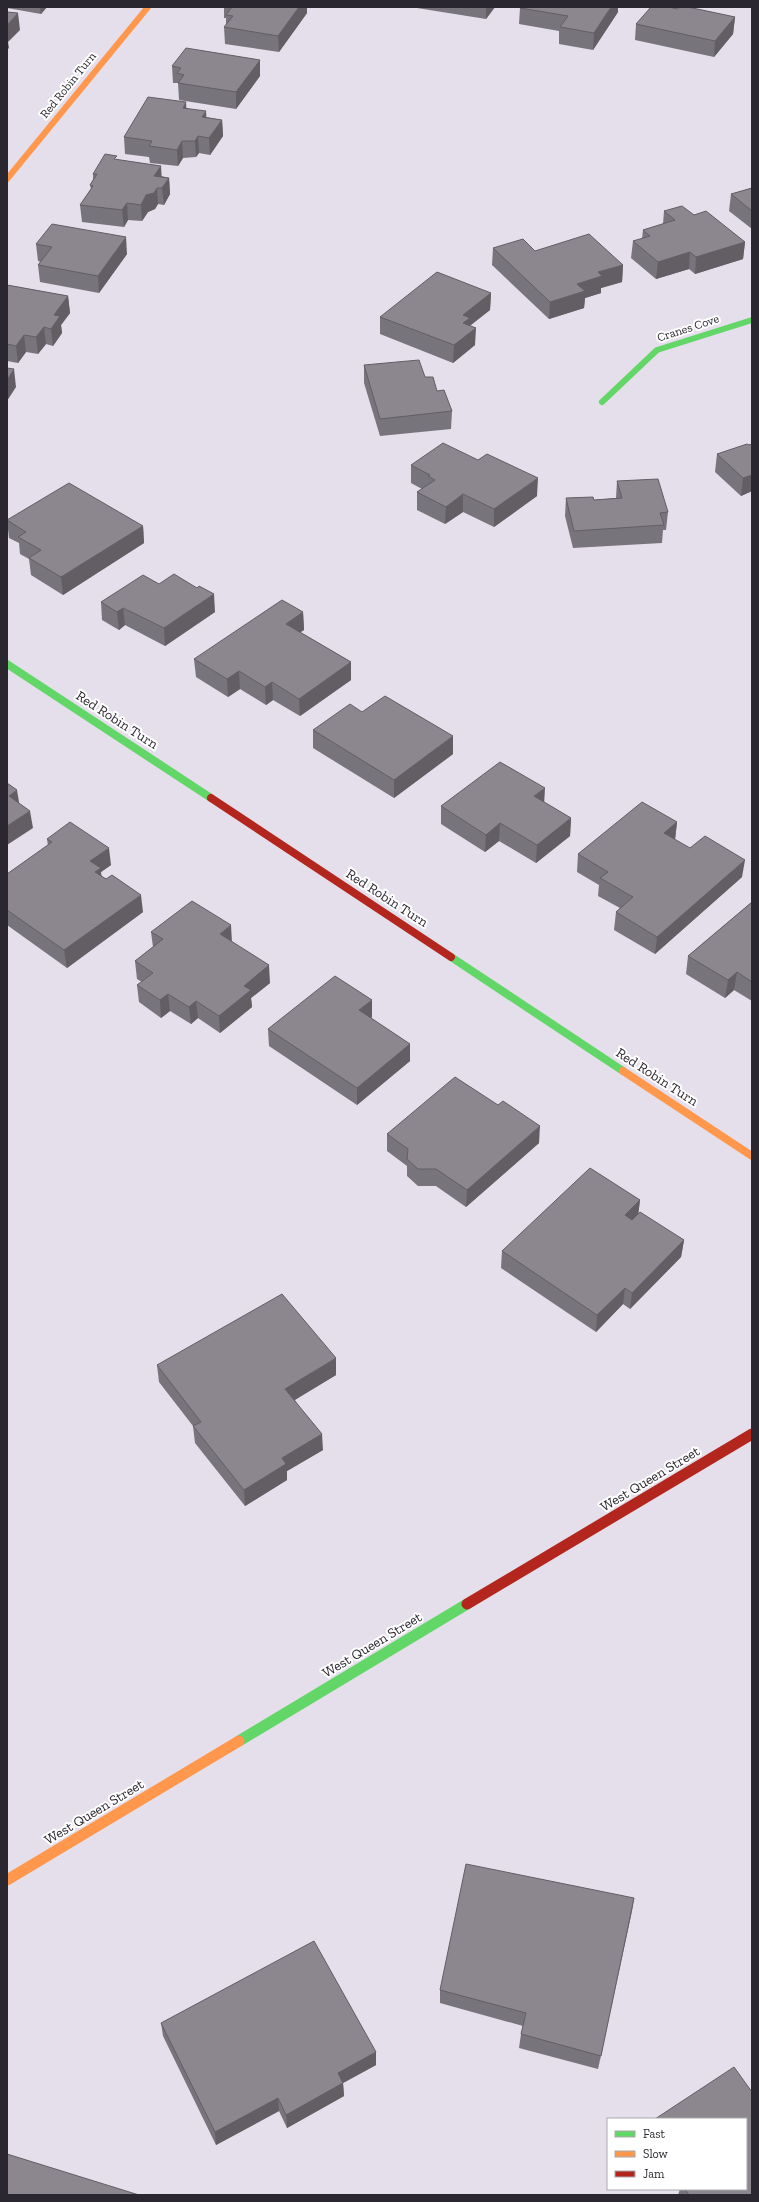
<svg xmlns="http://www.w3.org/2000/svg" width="759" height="2202" font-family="'Zilla Slab',serif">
  <rect width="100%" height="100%" fill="#e4dfeb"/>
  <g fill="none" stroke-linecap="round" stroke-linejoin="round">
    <path stroke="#63d668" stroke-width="6" d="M602 402 657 350 752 320"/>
    <g stroke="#63d668" stroke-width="8">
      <path d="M7 664 211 798"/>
      <path d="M451 957 623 1071"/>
    </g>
    <path stroke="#63d668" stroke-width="11" d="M239 1741 467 1604"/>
    <path stroke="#ff974d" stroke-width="6" d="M7 179 148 7"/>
    <path stroke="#ff974d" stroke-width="8" d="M623 1071 752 1156"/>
    <path stroke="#ff974d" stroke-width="11" d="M7 1880 239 1741"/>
    <path stroke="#b3261e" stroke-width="8" d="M211 798 451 957"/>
    <path stroke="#b3261e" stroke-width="11" d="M467 1604 752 1434"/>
  </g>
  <g fill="#78747b">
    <path d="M7 7H47L41 14 7 8Z"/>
    <path d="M224 7H307V13L279 52 225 44 224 27 226 25V18H224Z"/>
    <path d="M417 7H495L486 19 417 8Z"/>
    <path d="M520 8 618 12 593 50 559 44V31L519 24Z"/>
    <path d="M678 9 735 17 733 34 714 57 635 40 636 24Z"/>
    <path d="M172 66 260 76 236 109 179 100 178 83H173Z"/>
    <path d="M186 108 206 117 222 120 223 136 210 155 199 153 196 157 183 158 178 166 150 163 149 157 125 154 124 137Z"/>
    <path d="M117 160 161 166V176L169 178 170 194 164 205 158 204 155 209 148 212 142 221 128 220 124 227 82 222 80 205 91 189 90 185 93 180V174Z"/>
    <path d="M752 188V229L729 211 731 194Z"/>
    <path d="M664 211 694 215 745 242 743 259 695 274 689 269 656 279 631 258 633 241 642 239 643 230 663 224Z"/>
    <path d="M36 244 127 254 99 293 40 282 38 265 41 262 38 261Z"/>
    <path d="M493 248 535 251 623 265 622 282 601 288V293L585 298 584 308 549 319 492 265Z"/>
    <path d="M7 285 68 296 70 313 61 325 62 333 53 346 46 344 38 354 26 352 18 363 7 361Z"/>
    <path d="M491 293 490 310 470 326 475 345 453 363 380 334V317Z"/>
    <path d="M364 365 425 377 437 391 452 411 451 429 380 436 364 383Z"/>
    <path d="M752 444V491L741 496 715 472 717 454Z"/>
    <path d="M411 465 537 496 494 527 463 512 445 524 417 510V492L422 489 411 483Z"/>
    <path d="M617 481 668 512 666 530H663L662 543 573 548 565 516 566 498 594 500 616 498Z"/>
    <path d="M7 520 143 526 144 543 63 595 31 575 29 559 20 554 19 543 9 538Z"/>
    <path d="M159 584 215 612 165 646 125 625 119 630 102 620 101 602Z"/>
    <path d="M303 612 304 630 300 632 351 662V680L300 716 273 700 266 705 240 689 228 697 196 677 194 659Z"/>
    <path d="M362 712 453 754 394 798 313 748V730Z"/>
    <path d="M544 802 571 818 570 836 536 863 499 841 485 852 441 824V806Z"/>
    <path d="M677 822 675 840 742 877 655 954 614 930 616 912 620 908 598 896 599 885 577 872 578 854Z"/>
    <path d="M47 839 111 865 101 872V876L106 879 143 912 67 968 7 925V874L48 846Z"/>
    <path d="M752 902V1001L734 990 725 998 686 974 688 956Z"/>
    <path d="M151 932 232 942 270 983 251 998 252 1007 220 1033 198 1018 191 1024 170 1011 161 1018 139 1002 137 985 142 982 137 979 135 961 153 947Z"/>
    <path d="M372 1017 371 1018 410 1044V1061L357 1105 269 1046 268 1029Z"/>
    <path d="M387 1134 539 1143 466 1207 436 1186H418L407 1176V1166L387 1151Z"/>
    <path d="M640 1200 638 1214 684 1240 681 1257 630 1309 623 1304 596 1332 501 1268 502 1251Z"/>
    <path d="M157 1365 336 1375 295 1400 323 1450 287 1471V1480L245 1506 195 1443 193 1426 159 1382Z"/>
    <path d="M634 1898 598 2069 519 2048 521 2034 523 2026 440 2003V1990Z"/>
    <path d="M161 2023 376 2052V2065L343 2083 344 2096 287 2128 279 2111 216 2145 163 2036Z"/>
    <path d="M680 2189H746L752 2195H678Z"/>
  </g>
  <g fill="#625e64">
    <path d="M40 7H47L41 14Z"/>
    <path d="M299 7H307V13L279 52 278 36Z"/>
    <path d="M486 7H495L486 19Z"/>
    <path d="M611 7H618V12L593 50 594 33Z"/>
    <path d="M18 13 20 30 8 42 9 48 7 50V25Z"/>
    <path d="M735 17 733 34 714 57 715 41Z"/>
    <path d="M260 60V76L236 109V92Z"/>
    <path d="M186 102 187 119 183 108Z"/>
    <path d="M206 111 207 128 202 117Z"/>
    <path d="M222 120 223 136 210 155 209 138Z"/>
    <path d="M198 136 199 153 196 157 195 141Z"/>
    <path d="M182 141 183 158 178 166 177 150Z"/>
    <path d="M161 166 162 183 157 188 158 204 155 209 148 212 142 221 141 205 154 176Z"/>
    <path d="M169 178 170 194 164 205 162 188Z"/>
    <path d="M127 203 128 220 124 227 122 210Z"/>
    <path d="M126 237 127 254 99 293 98 276Z"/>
    <path d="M745 242 743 259 695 274 696 257Z"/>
    <path d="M690 252 689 269 656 279 658 262Z"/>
    <path d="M623 265 622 282 601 288V293L585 298 584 308 549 319 550 302 577 284 598 272Z"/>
    <path d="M491 293 490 310 469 326 476 328 475 345 453 363 454 345 463 315Z"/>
    <path d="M68 296 70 313 61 325 62 333 53 346 51 329 54 315Z"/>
    <path d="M44 327 46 344 38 354 36 337Z"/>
    <path d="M24 335 26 352 18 363 16 346Z"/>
    <path d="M14 369 16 387 7 401V380Z"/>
    <path d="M752 475V491L741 496 743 478Z"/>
    <path d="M538 478 537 496 494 527V509Z"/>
    <path d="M7 492 8 502 7 503Z"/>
    <path d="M463 494V512L445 524 446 507Z"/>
    <path d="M143 526 144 543 63 595 61 577Z"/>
    <path d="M214 594 215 612 165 646 164 628Z"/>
    <path d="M123 608 125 625 119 630 117 612Z"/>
    <path d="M303 612 304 630 286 642V624Z"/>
    <path d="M351 662V680L300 716 299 699Z"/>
    <path d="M239 671 240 689 228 697 227 679Z"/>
    <path d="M272 682 273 700 266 705 265 687Z"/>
    <path d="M453 736V754L394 798V780Z"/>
    <path d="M545 788 544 806 534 796Z"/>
    <path d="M17 790 20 808 9 796Z"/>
    <path d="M30 811 33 828 7 845V826Z"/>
    <path d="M571 818 570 836 536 863 537 845Z"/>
    <path d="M677 822 675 839 662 851 664 833Z"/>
    <path d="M500 823 499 841 485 852 486 835Z"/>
    <path d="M109 848 111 865 101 872 103 886 90 861Z"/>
    <path d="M745 860 742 877 655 954 657 937Z"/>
    <path d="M141 895 143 912 67 968 64 950Z"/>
    <path d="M231 925 232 943 220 934Z"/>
    <path d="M269 965 270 983 251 998 252 1007 220 1033 219 1016 244 986Z"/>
    <path d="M737 972 734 990 725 998 728 980Z"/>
    <path d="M168 994 170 1011 161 1018 160 1000Z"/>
    <path d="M372 1000V1017L359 1028V1010Z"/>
    <path d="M196 1001 198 1018 191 1024 189 1007Z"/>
    <path d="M410 1044V1061L357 1105V1088Z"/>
    <path d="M540 1126 539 1143 466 1207 467 1190Z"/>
    <path d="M640 1200 638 1217 623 1232 625 1215Z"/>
    <path d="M684 1240 681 1257 630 1309 632 1293Z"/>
    <path d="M625 1288 623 1304 596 1332 597 1315Z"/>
    <path d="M336 1358V1375L286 1405 285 1389Z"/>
    <path d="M322 1434 323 1450 287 1471V1480L245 1506 244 1490 282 1458Z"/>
    <path d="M634 1898 632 1911 598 2069 601 2056Z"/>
    <path d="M376 2052V2065L343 2083 344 2096 287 2128 286 2115 338 2073Z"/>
    <path d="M278 2098 279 2111 216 2145 215 2132Z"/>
  </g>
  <g fill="#8c878f" stroke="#625e64">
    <path d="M232 7H299L278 36 224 27 233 16 226 15Z"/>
    <path d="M520 7H611L594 33 560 27 568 16 520 8Z"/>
    <path d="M651 7H668L678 9 680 7H688L735 17 715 41 636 24Z"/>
    <path d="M7 12 18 13 7 25Z"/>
    <path d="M186 48 260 60 236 92 178 83 184 75 177 73 181 68 172 66Z"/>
    <path d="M148 97 186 102 183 108 206 111 202 117 222 120 209 138 198 136 195 141H182L177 150 149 146 152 141 124 137Z"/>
    <path d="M105 154 117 156 114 159 161 166 154 176 169 178 162 188H157L154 193 146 195 141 205 127 203 122 210 80 205 93 186 90 185 97 174H93Z"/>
    <path d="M752 188V211L731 194Z"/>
    <path d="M682 206 694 215 706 211 745 242 696 257 690 252 658 262 633 241 650 236 643 230 675 220 664 211Z"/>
    <path d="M52 224 126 237 98 276 38 265 52 247 36 244Z"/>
    <path d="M589 234 623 265 598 272 602 276 577 284 585 291 550 302 493 248 523 239 535 251Z"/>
    <path d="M437 272 491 293 463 315 470 318 463 323 476 328 454 345 380 317Z"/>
    <path d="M7 285 68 296 54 315 60 316 51 329 44 327 36 337 24 335 16 346 7 344Z"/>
    <path d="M419 360 425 377H433L437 391 444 390 452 411 380 419 364 365Z"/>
    <path d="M7 368 14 369 7 380Z"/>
    <path d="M443 443 478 460 487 454 538 478 494 509 463 494 446 507 417 492 435 480 428 476 430 475 411 465Z"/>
    <path d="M747 444 749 445 752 444V475L743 478 717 454Z"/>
    <path d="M658 479 668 512 660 513 664 525 574 531 566 498 593 497 594 500 622 498 617 481Z"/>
    <path d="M69 483 143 526 61 577 29 558 41 550 18 537 26 532 7 520Z"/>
    <path d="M174 574 197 588 199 586 214 594 164 628 123 608 117 612 101 602 143 575 159 584Z"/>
    <path d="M282 600 303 612 286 624 351 662 299 699 272 682 265 687 239 671 227 679 194 659Z"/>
    <path d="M385 696 453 736 394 780 313 730 350 704 362 712Z"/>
    <path d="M500 762 545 788 534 796 571 818 537 845 500 823 486 835 441 806Z"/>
    <path d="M7 783 17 790 9 796 30 811 7 826Z"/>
    <path d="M642 802 677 822 664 833 690 848 705 836 745 860 657 937 616 912 633 897 600 878 608 872 578 854Z"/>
    <path d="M70 822 109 848 90 861 101 868 95 872 106 879 112 875 141 895 64 950 7 910V874L52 842 47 839Z"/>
    <path d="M192 901 231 925 220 934 269 965 244 986 251 990 219 1016 196 1001 189 1007 168 994 160 1000 137 985 153 973 135 961 163 939 151 932Z"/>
    <path d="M752 902V982L737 972 728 980 688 956Z"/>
    <path d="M335 976 372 1000 359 1010 410 1044 357 1088 268 1029Z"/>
    <path d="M455 1077 498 1105 503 1101 540 1126 467 1190 436 1169H418L407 1159 408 1149 387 1134Z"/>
    <path d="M590 1168 640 1200 625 1215 632 1220 640 1212 684 1240 632 1293 625 1288 597 1315 502 1251Z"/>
    <path d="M282 1294 336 1358 285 1389 322 1434 282 1458 286 1464 244 1490 193 1426 201 1422 157 1365Z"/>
    <path d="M466 1864 634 1898 601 2056 521 2034 526 2013 440 1990Z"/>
    <path d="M314 1941 376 2052 338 2073 343 2083 286 2115 278 2098 215 2132 161 2023Z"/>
    <path d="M734 2067 752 2092V2195H689L685 2189H746V2119H655Z"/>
    <path d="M7 2154 139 2195H7Z"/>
  </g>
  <g text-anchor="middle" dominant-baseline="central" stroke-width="4" stroke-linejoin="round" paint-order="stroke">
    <g font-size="12" fill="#2b2730" stroke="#fff">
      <text transform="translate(68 85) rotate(-51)">Red Robin Turn</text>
      <text transform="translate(688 328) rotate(-18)">Cranes Cove</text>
    </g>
    <g font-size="14" fill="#2b2730" stroke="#fff">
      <text transform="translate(117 720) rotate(33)">Red Robin Turn</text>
      <text transform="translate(387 898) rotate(33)">Red Robin Turn</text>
      <text transform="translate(657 1077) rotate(33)">Red Robin Turn</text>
      <text transform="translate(650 1479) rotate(-31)">West Queen Street</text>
      <text transform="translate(372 1645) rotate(-31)">West Queen Street</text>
      <text transform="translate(94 1812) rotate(-31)">West Queen Street</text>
    </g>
  </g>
  <rect width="759" height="2202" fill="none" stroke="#2b2730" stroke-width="16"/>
  <rect x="607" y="2118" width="140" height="72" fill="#ffffff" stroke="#aaa9ac"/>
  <rect x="615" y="2131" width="20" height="6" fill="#63d668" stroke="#aaa9ac"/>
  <text x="643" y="2138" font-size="12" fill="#2b2730">Fast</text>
  <rect x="615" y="2151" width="20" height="6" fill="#ff974d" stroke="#aaa9ac"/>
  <text x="643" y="2158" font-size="12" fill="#2b2730">Slow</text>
  <rect x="615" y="2171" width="20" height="6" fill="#b3261e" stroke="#aaa9ac"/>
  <text x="643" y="2178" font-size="12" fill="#2b2730">Jam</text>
</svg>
